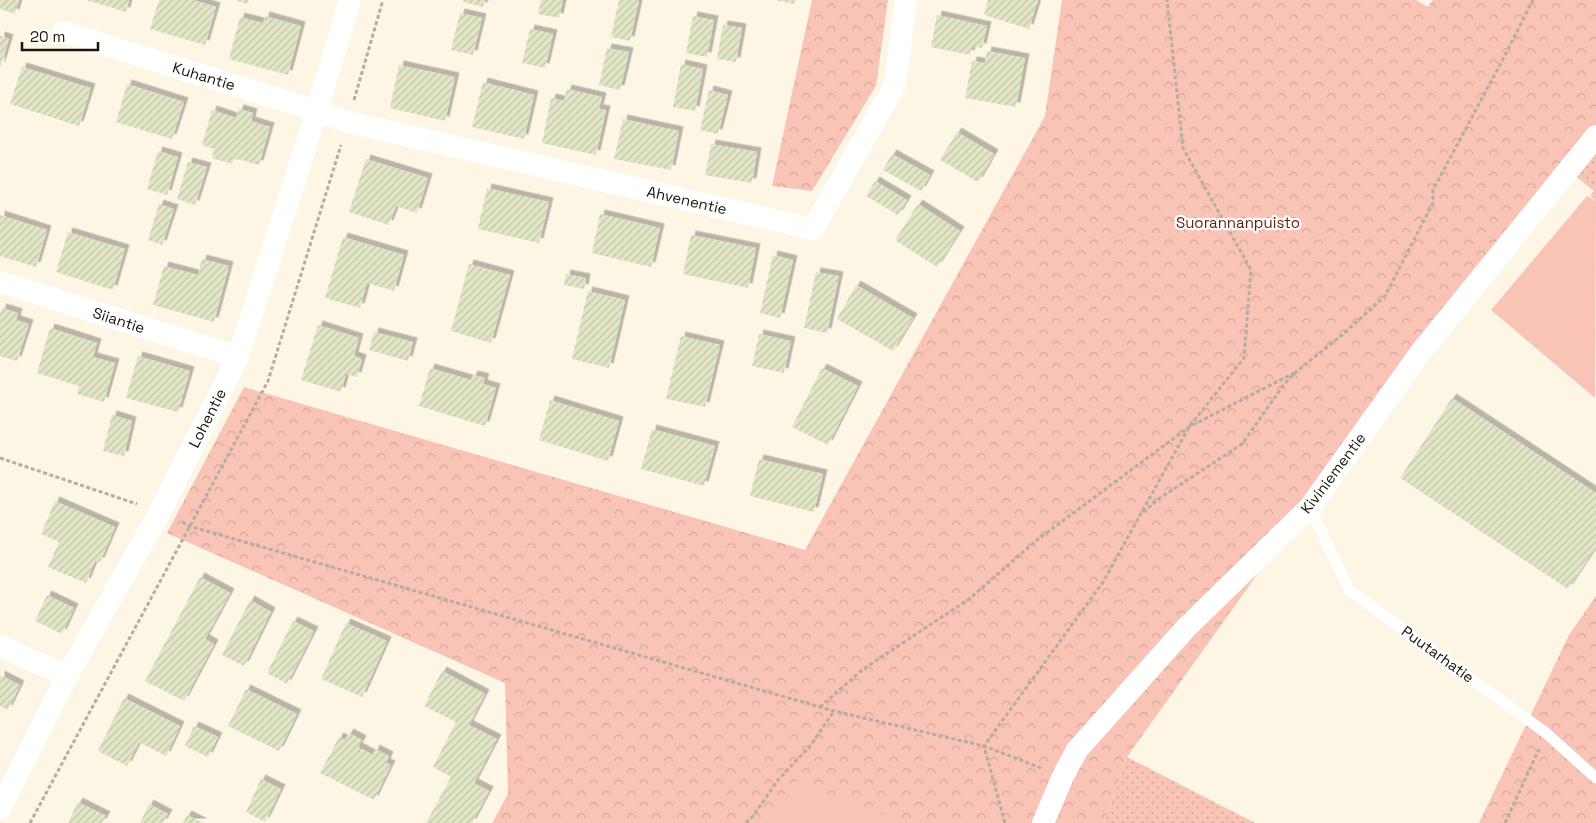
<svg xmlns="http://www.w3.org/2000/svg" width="1596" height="823" font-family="'Space Grotesk',sans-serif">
  <defs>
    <pattern id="grass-dots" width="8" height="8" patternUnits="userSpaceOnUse" patternTransform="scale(1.25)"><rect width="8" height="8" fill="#f9c3b6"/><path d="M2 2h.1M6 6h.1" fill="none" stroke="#d5a79b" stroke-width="1.8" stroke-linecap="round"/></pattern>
    <pattern id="forest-crowns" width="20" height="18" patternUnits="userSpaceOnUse" patternTransform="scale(1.25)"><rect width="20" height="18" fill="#f9c3b6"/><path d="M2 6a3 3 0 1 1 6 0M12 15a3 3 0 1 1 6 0" fill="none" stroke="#d5a79b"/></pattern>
    <pattern id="building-hatch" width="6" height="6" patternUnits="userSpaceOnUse" patternTransform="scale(1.25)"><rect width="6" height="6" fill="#e1e7c6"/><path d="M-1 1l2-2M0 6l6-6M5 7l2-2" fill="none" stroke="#c0c5a9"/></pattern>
    <filter id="shadow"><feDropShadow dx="4.5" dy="-4.5" stdDeviation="0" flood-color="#0004"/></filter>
  </defs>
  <rect width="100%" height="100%" fill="#fef6e4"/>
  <g fill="url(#grass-dots)">
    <path d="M1596 141V201L1590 196 1594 191 1571 172Z"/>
    <path d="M1127 757 1255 823H1104Z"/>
  </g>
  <g fill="url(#forest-crowns)">
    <path d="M812 0H888L876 86 812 191 772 186Z"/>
    <path d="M1062 0H1416L1428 7 1433 0H1596V130L1311 499 1127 757 1104 823H492L508 794 505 683 167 533 244 387 805 550 1045 116Z"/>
    <path d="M1596 596V823H1479L1569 635Z"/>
  </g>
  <g fill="#f9c3b6">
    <path d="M1587 196 1596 201 1595 398 1491 310Z"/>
    <path d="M795 781 905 823H760Z"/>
  </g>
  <g fill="url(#building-hatch)" filter="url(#shadow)">
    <path d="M0 0H19L15 14 0 9Z"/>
    <path d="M86 0H129L126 12Z"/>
    <path d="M159 0H193L216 7 205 45 150 29Z"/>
    <path d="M235 0H249L247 4Z"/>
    <path d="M464 0H485L483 7 463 2Z"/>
    <path d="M541 0H563L559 18 538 14Z"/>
    <path d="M619 0H639L630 41 611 37Z"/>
    <path d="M775 0H795L794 4Z"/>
    <path d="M988 0H1038L1029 29 984 15Z"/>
    <path d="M460 13 482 18 473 55 451 50Z"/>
    <path d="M937 15 987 26 982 48 972 46 970 55 931 47Z"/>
    <path d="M265 16 301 26 288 75 229 59 240 17 263 23Z"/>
    <path d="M693 16 714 20 707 57 686 53Z"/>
    <path d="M723 25 742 28 736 62 717 59Z"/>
    <path d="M530 29 553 34 545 68 522 63Z"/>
    <path d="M0 36 9 39 0 68Z"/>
    <path d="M607 48 629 52 620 90 599 85Z"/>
    <path d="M987 51 1025 58 1016 107 965 98 972 61 985 63Z"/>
    <path d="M681 64 703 69 695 111 673 107Z"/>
    <path d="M399 65 455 77 445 121 390 108Z"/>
    <path d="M22 67 91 88 79 126 10 104Z"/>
    <path d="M483 82 534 95 524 139 472 127Z"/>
    <path d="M127 84 184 102 172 139 116 122Z"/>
    <path d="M567 89 602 97 599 109 606 110 596 155 542 143 551 98 564 101Z"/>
    <path d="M709 90 728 95 718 134 700 130Z"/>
    <path d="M239 109 253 113 251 121 270 127 259 165 234 158 232 164 212 158 214 149 202 145 212 110 236 118Z"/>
    <path d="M623 119 679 131 671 170 614 159Z"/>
    <path d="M957 132 994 154 978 182 940 160Z"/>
    <path d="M711 144 757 152 752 183 705 175Z"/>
    <path d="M158 151 178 157 167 195 147 189Z"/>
    <path d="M892 154 930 175 921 191 883 170Z"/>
    <path d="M366 159 428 178 417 213 396 206 389 225 349 212Z"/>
    <path d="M188 162 207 167 195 205 177 199Z"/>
    <path d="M875 181 907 200 898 215 866 196Z"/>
    <path d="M487 188 549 202 539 243 478 229Z"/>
    <path d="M159 204 174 209 162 245 148 240Z"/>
    <path d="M918 204 960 231 937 267 895 240Z"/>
    <path d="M600 214 660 228 651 267 592 253Z"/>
    <path d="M0 215 47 230 36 267 0 256Z"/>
    <path d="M68 232 125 249 113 290 56 272Z"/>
    <path d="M691 235 756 248 748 288 683 274Z"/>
    <path d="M343 237 404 255 394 291 367 283 360 308 325 298Z"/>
    <path d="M773 255 793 260 780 318 760 313Z"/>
    <path d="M202 259 229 266 214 322 153 305 164 266 198 275Z"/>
    <path d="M469 264 510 275 491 343 451 331Z"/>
    <path d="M816 272 839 276 827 333 804 328Z"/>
    <path d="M566 274 586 278 584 289 564 285Z"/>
    <path d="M856 285 913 318 893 351 837 319Z"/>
    <path d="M588 291 625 300 609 368 572 359Z"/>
    <path d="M2 308 18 313 16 320 29 324 17 361 0 356V314Z"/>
    <path d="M318 325 359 338 354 356 362 359 357 377 346 374 341 392 301 380Z"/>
    <path d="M50 328 97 343 93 357 115 363 104 402 77 394 79 386 37 373Z"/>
    <path d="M374 332 413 342 408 361 369 350Z"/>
    <path d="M759 334 791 341 784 373 752 366Z"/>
    <path d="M681 336 720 345 705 407 666 399Z"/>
    <path d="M138 356 190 371 178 412 126 398Z"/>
    <path d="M430 368 471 380 473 375 485 378 483 384 496 388 485 426 419 406Z"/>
    <path d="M822 368 858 386 828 445 792 427Z"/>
    <path d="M1452 398 1596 493V547L1568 589 1400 478Z"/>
    <path d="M550 400 619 421 608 461 539 440Z"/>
    <path d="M112 415 132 421 124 456 103 451Z"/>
    <path d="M652 429 715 446 704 486 641 469Z"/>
    <path d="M759 459 823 474 814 512 750 496Z"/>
    <path d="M55 501 115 527 100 562 95 561 86 583 48 567 59 542 41 534Z"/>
    <path d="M200 577 230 593 205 639 214 644 184 701 145 681Z"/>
    <path d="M47 595 74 608 62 634 35 621Z"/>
    <path d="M250 600 271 612 244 666 222 655Z"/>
    <path d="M293 621 314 631 287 684 267 673Z"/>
    <path d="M346 623 387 641 362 697 321 679Z"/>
    <path d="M442 671 485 694 469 725 497 739 474 783 489 791 472 823H426L451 777 433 767 456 722 424 706Z"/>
    <path d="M0 675 20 685 8 710 0 706Z"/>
    <path d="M246 689 297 714 279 751 228 726Z"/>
    <path d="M124 698 180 726 166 756 139 742 127 766 98 751Z"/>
    <path d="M194 726 218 737 208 757 185 746Z"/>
    <path d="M349 733 362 740 358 747 373 755 375 749 389 756 386 763 391 765 374 800 320 773 339 737 345 740Z"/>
    <path d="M261 779 281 789 265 822 246 812Z"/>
    <path d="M78 802 106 816 102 823H68Z"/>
    <path d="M149 804 168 814 163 823H140Z"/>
    <path d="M187 815 203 823H183Z"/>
  </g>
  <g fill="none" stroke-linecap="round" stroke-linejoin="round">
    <g stroke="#b5ae9f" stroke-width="3" stroke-dasharray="4 2.5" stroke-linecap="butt">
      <path d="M354 100 383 0"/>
      <path d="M0 458 137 504"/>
      <path d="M1143 512 1160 498 1242 444 1285 383 1297 371 1342 335 1385 296 1433 203V190L1503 59 1533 0"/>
      <path d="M182 522 189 526 834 711 984 746 1041 768"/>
      <path d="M820 707 862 670 969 599 1037 540 1189 427 1294 373"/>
      <path d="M30 823 268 381 341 145"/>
      <path d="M746 823 753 816 778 780 811 745 834 711"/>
      <path d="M1005 823 984 746 1103 582 1189 427 1244 358 1251 270 1183 148 1167 0"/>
      <path d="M1505 823 1539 749"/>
    </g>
    <path stroke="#fff" stroke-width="11" d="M1310 507 1349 590 1546 733 1596 778"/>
    <g stroke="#fff" stroke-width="22">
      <path d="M63 32 317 111 348 122 813 229 895 85 906 0"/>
      <path d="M0 282 238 357"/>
      <path d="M0 646 67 676"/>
      <path d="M0 809 67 676 160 512 238 357 317 111 350 0"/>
      <path d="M1043 823 1063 776 1077 750 1186 628 1310 507 1421 352 1596 136"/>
    </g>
  </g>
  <g text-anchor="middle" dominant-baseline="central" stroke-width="4.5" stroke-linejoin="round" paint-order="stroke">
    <g font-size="15" fill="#1a150a" stroke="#fff">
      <text transform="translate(204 76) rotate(17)">Kuhantie</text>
      <text transform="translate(687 200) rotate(13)">Ahvenentie</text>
      <text transform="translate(119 320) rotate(18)">Siiantie</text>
      <text transform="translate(207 418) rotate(-63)">Lohentie</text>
      <text transform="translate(1333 473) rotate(-53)">Kiviniementie</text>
      <text transform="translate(1438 654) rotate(36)">Puutarhatie</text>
    </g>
    <g font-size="15" fill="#651b0d" stroke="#fff">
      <text x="1238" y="222">Suorannanpuisto</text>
    </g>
  </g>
  <path d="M22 42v8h76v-8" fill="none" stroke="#1a150a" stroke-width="2.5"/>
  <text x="30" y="42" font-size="15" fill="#1a150a" stroke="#ffffff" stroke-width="4" paint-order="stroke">20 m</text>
</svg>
